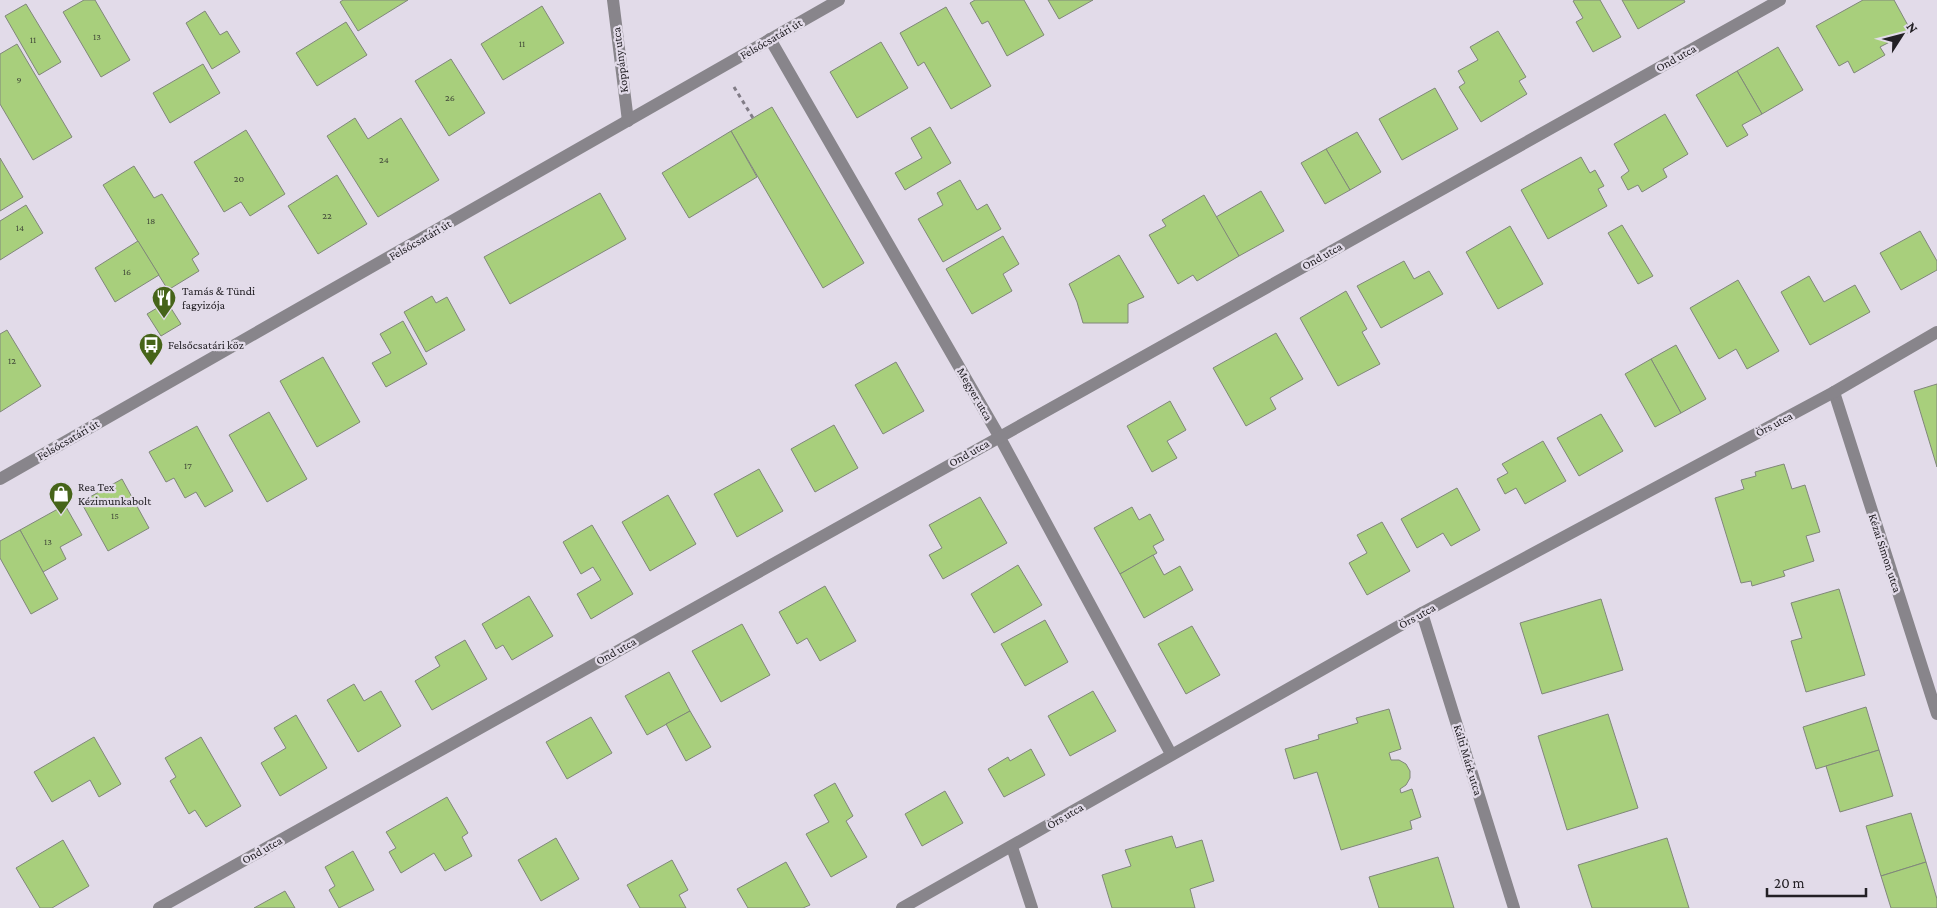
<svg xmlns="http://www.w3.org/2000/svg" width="1937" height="908" font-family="'Crimson Pro',serif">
  <rect width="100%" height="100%" fill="#e2dbe9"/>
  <g fill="#a8cf7c" stroke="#80877a">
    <path d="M84 0H95L130 60 101 77 63 12Z"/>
    <path d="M343 0H408L358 31 340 2Z"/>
    <path d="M975 0H1024L1044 35 1007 56 988 21 982 24 970 3Z"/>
    <path d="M1048 0H1093L1059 19Z"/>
    <path d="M1575 0H1600L1621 37 1593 52 1576 22 1583 18 1573 1Z"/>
    <path d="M1622 0H1684L1685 2 1638 29Z"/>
    <path d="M1863 0H1894L1911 31 1880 47 1885 55 1854 73 1848 61 1839 66 1816 26Z"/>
    <path d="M26 4 61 62 39 75 5 16Z"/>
    <path d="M542 6 564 43 503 80 481 44Z"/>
    <path d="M946 7 991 86 951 109 924 62 918 66 900 33Z"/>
    <path d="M205 11 220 35 227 31 240 52 212 69 186 23Z"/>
    <path d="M346 22 367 55 317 86 296 53Z"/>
    <path d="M1498 31 1526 77 1519 81 1527 94 1481 122 1459 87 1465 83 1458 71 1478 60 1470 47Z"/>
    <path d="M881 42 908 88 857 118 830 72Z"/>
    <path d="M17 44 72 137 33 160 0 104V54Z"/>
    <path d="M1778 47 1803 90 1762 114 1737 71Z"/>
    <path d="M451 59 485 113 449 136 415 81Z"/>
    <path d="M203 64 220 93 170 123 153 93Z"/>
    <path d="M1737 71 1762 114 1742 125 1748 135 1727 147 1696 95Z"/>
    <path d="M1435 88 1458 129 1402 160 1379 119Z"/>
    <path d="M772 107 864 263 823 288 731 131Z"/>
    <path d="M1665 114 1688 154 1663 169 1667 177 1642 192 1638 185 1628 190 1621 177 1629 171 1614 144Z"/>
    <path d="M355 118 368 139 401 118 439 180 378 217 327 136Z"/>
    <path d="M930 127 951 163 905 190 895 173 922 158 911 138Z"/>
    <path d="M246 130 285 194 250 216 241 202 224 212 194 162Z"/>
    <path d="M731 131 757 177 689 218 662 173Z"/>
    <path d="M1357 132 1381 172 1350 190 1326 149Z"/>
    <path d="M1326 149 1350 190 1325 204 1301 163Z"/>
    <path d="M1581 157 1590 173 1595 170 1604 186 1598 189 1607 206 1548 239 1521 190Z"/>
    <path d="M0 158 23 197 0 211Z"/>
    <path d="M134 166 154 198 162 194 199 254 192 259 199 271 168 290 103 185Z"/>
    <path d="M337 175 367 224 318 254 288 206Z"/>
    <path d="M960 180 977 210 987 204 1001 229 943 262 918 219 943 205 937 193Z"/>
    <path d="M1261 191 1284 231 1239 256 1216 217Z"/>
    <path d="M600 193 626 239 510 304 484 257Z"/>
    <path d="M1204 195 1239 256 1197 281 1193 275 1178 284 1149 235 1166 226 1162 220Z"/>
    <path d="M26 205 43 233 0 260V221Z"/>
    <path d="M1622 225 1653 276 1638 284 1608 233Z"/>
    <path d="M1510 226 1543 284 1498 309 1466 252Z"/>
    <path d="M1920 231 1937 261V270L1901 290 1880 253Z"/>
    <path d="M1003 236 1019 264 1003 274 1012 291 972 314 946 269Z"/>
    <path d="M138 241 159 275 115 302 95 268Z"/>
    <path d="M1119 255 1144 297 1128 304V323H1083L1077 302 1069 284Z"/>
    <path d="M1404 261 1414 279 1429 271 1443 294 1381 328 1357 286Z"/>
    <path d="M1809 276 1824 302 1855 285 1870 312 1810 345 1781 292Z"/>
    <path d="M1738 280 1779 351 1747 369 1736 349 1719 359 1690 308Z"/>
    <path d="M1346 291 1367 329 1362 332 1380 364 1338 386 1300 318Z"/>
    <path d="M432 296 436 303 447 297 465 330 426 352 404 312Z"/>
    <path d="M167 302 181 324 161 336 147 314Z"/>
    <path d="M403 321 427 364 386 387 372 363 391 353 380 334Z"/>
    <path d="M7 330 41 386 0 412V334Z"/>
    <path d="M1276 333 1303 379 1270 398 1276 409 1246 426 1213 368Z"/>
    <path d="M1676 345 1706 399 1681 413 1651 359Z"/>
    <path d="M323 357 360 422 317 447 280 381Z"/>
    <path d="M1651 359 1681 413 1655 427 1625 374Z"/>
    <path d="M896 362 924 411 883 434 855 385Z"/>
    <path d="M1937 384V467L1914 391Z"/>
    <path d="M1170 401 1186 430 1167 441 1177 458 1152 472 1127 426Z"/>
    <path d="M269 412 307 479 267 502 229 435Z"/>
    <path d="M1601 414 1623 451 1579 476 1557 438Z"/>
    <path d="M834 425 858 468 815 492 791 449Z"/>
    <path d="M197 426 233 491 205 507 196 492 185 498 174 478 166 482 149 452Z"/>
    <path d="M1543 441 1566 481 1525 504 1516 488 1505 494 1497 479 1508 473 1502 464Z"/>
    <path d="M1784 464 1792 489 1805 485 1820 532 1806 536 1814 561 1783 571 1785 576 1752 586 1751 581 1741 583 1715 498 1744 489 1741 480 1756 476 1755 472Z"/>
    <path d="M759 469 783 511 737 537 714 494Z"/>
    <path d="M122 479 149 528 108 551 81 502Z"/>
    <path d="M1457 488 1480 530 1451 546 1443 533 1417 548 1401 519Z"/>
    <path d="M668 495 696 544 650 571 622 522Z"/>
    <path d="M980 497 1007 543 943 579 929 555 942 548 929 525Z"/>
    <path d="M65 505 82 535 60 547 66 559 43 572 20 530Z"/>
    <path d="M1132 507 1139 520 1150 514 1164 540 1153 546 1157 553 1120 574 1094 528Z"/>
    <path d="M1382 522 1410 571 1367 595 1349 563 1367 553 1357 535Z"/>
    <path d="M592 525 633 594 591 619 577 594 601 580 593 567 581 574 563 542Z"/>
    <path d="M20 530 58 599 31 614 0 558V541Z"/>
    <path d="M1153 555 1164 575 1180 566 1193 590 1144 618 1120 574Z"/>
    <path d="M1018 565 1042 605 994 633 971 594Z"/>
    <path d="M825 586 856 641 820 661 807 638 797 644 779 612Z"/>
    <path d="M1839 589 1865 675 1806 692 1791 641 1802 638 1791 603Z"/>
    <path d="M529 596 553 636 512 660 503 645 496 649 482 624Z"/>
    <path d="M1601 599 1623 670 1542 694 1520 623Z"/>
    <path d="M1045 620 1068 662 1025 686 1001 644Z"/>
    <path d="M742 624 770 675 721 702 692 651Z"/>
    <path d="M1192 626 1220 675 1186 694 1158 644Z"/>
    <path d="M465 640 487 679 432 710 415 681 440 666 435 657Z"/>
    <path d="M669 672 690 711 647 735 625 696Z"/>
    <path d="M354 684 364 701 381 691 401 726 358 752 327 700Z"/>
    <path d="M1093 691 1116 731 1070 756 1048 716Z"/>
    <path d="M1866 707 1879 750 1816 769 1803 727Z"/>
    <path d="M1389 709 1401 749 1389 753 1391 760H1399L1406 764 1410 771V778L1406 785 1400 789 1401 793 1412 789 1421 817 1410 821 1412 829 1341 850 1317 772 1294 779 1285 749 1319 739 1318 735 1358 723 1356 718Z"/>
    <path d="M690 711 711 747 686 761 666 724Z"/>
    <path d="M1608 714 1638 808 1567 830 1538 736Z"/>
    <path d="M296 715 327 768 280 796 261 763 286 748 274 728Z"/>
    <path d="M591 717 612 753 567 779 546 742Z"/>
    <path d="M94 737 121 784 99 797 90 780 52 802 34 772Z"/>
    <path d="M201 737 241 806 206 827 195 810 189 814 170 781 176 777 165 758Z"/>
    <path d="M1031 749 1045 775 1004 797 988 769 1008 757 1010 761Z"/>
    <path d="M1879 750 1893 796 1840 812 1826 766Z"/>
    <path d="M835 783 853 816 846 821 867 857 831 877 806 834 829 822 814 795Z"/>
    <path d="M945 791 963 823 922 846 905 814Z"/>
    <path d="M447 797 468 833 462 837 472 856 445 871 434 853 401 873 389 852 396 848 386 832Z"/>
    <path d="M1911 813 1926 862 1881 876 1866 826Z"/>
    <path d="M1172 836 1176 848 1202 840 1214 881 1190 889 1195 908H1112L1102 875 1131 866 1125 850Z"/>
    <path d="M556 838 579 879 541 901 518 860Z"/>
    <path d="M1667 838 1689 908H1592L1578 865Z"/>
    <path d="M63 840 89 886 52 908H40L16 868Z"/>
    <path d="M353 851 374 890 339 908 329 890 335 886 325 867Z"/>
    <path d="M1438 857 1454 908H1379L1369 877Z"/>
    <path d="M672 860 688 890 679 895 686 908H640L627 885Z"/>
    <path d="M786 862 810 905 803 908H748L737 889Z"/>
    <path d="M1926 862 1937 899V908H1891L1881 876Z"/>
    <path d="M285 891 295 908H254Z"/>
  </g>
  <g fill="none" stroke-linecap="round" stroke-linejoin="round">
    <path stroke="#817c86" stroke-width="3" stroke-dasharray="4 4" stroke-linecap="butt" d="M734 87 753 118"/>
    <g stroke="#88858b" stroke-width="12">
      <path d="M613 0 628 121"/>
      <path d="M770 39 999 436 1171 754"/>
      <path d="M1834 392 1937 714"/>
      <path d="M0 479 839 0"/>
      <path d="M1422 613 1514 908"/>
      <path d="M1012 847 1032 908"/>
      <path d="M159 908 1780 0"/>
      <path d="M902 908 1422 613 1834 392 1937 332"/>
    </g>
  </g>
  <defs>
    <symbol id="restaurant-pin" viewBox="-11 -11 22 30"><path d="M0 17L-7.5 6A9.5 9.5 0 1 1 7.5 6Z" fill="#466419" stroke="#e2dbe9"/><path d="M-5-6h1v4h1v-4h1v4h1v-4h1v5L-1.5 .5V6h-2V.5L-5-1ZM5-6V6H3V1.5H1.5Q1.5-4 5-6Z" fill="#fff"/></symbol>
    <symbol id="bus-pin" viewBox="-11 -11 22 30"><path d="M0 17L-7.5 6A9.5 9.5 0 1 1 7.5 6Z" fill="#466419" stroke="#e2dbe9"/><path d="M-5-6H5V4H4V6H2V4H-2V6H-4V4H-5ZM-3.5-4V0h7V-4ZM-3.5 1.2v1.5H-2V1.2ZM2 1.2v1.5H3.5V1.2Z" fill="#fff"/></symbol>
    <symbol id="shop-pin" viewBox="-11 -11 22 30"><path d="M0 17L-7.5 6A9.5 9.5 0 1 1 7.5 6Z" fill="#466419" stroke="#e2dbe9"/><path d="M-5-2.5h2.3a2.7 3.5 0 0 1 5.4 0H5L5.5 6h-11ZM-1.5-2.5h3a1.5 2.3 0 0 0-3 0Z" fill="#fff"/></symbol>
  </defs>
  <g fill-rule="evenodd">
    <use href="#restaurant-pin" x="150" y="284" width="28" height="38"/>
    <use href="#bus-pin" x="137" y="331" width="28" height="38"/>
    <use href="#shop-pin" x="47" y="480" width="28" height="38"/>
  </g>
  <g text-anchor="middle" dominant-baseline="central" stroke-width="4.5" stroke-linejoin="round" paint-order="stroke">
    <g font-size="10" fill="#444c3b">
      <text x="97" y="36">13</text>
      <text x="33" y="39">11</text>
      <text x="522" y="43">11</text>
      <text x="19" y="79">9</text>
      <text x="450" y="97">26</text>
      <text x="384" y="159">24</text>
      <text x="239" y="178">20</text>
      <text x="327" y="215">22</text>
      <text x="151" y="220">18</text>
      <text x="20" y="227">14</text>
      <text x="127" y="271">16</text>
      <text x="12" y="360">12</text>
      <text x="188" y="465">17</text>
      <text x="115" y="515">15</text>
      <text x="48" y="541">13</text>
    </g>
    <g font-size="12" fill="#232025" stroke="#e2dbe9">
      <text transform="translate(771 39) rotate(-30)">Felsőcsatári út</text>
      <text transform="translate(1676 58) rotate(-29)">Ond utca</text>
      <text transform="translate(620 60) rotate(-97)">Koppány utca</text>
      <text transform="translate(420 240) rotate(-30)">Felsőcsatári út</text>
      <text transform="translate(1322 256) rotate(-29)">Ond utca</text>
      <text transform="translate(975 394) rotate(60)">Megyer utca</text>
      <text transform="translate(1774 424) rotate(-28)">Örs utca</text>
      <text transform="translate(68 440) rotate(-30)">Felsőcsatári út</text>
      <text transform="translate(969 453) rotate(-29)">Ond utca</text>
      <text transform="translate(1885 553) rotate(72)">Kézai Simon utca</text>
      <text transform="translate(1417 616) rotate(-29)">Örs utca</text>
      <text transform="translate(616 651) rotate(-29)">Ond utca</text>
      <text transform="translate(1468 760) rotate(73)">Kálti Márk utca</text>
      <text transform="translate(1065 816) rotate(-30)">Örs utca</text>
      <text transform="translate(262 850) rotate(-29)">Ond utca</text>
    </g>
    <g font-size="12" fill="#232025" stroke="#e2dbe9" text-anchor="start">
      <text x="182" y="291">Tamás &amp; Tündi<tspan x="182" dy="14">fagyizója</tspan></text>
      <text x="168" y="345">Felsőcsatári köz</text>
      <text x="78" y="487">Rea Tex<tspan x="78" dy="14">Kézimunkabolt</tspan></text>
    </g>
  </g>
  <g transform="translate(1902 35) rotate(54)" stroke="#e2dbe9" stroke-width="4" paint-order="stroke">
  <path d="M0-4L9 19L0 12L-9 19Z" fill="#232025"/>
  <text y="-8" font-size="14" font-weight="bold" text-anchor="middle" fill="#232025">N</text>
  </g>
  <path d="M1767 888v8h99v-8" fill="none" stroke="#232025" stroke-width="2.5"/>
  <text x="1774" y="888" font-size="15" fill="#232025" stroke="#e2dbe9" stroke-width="4" paint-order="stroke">20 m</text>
</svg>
